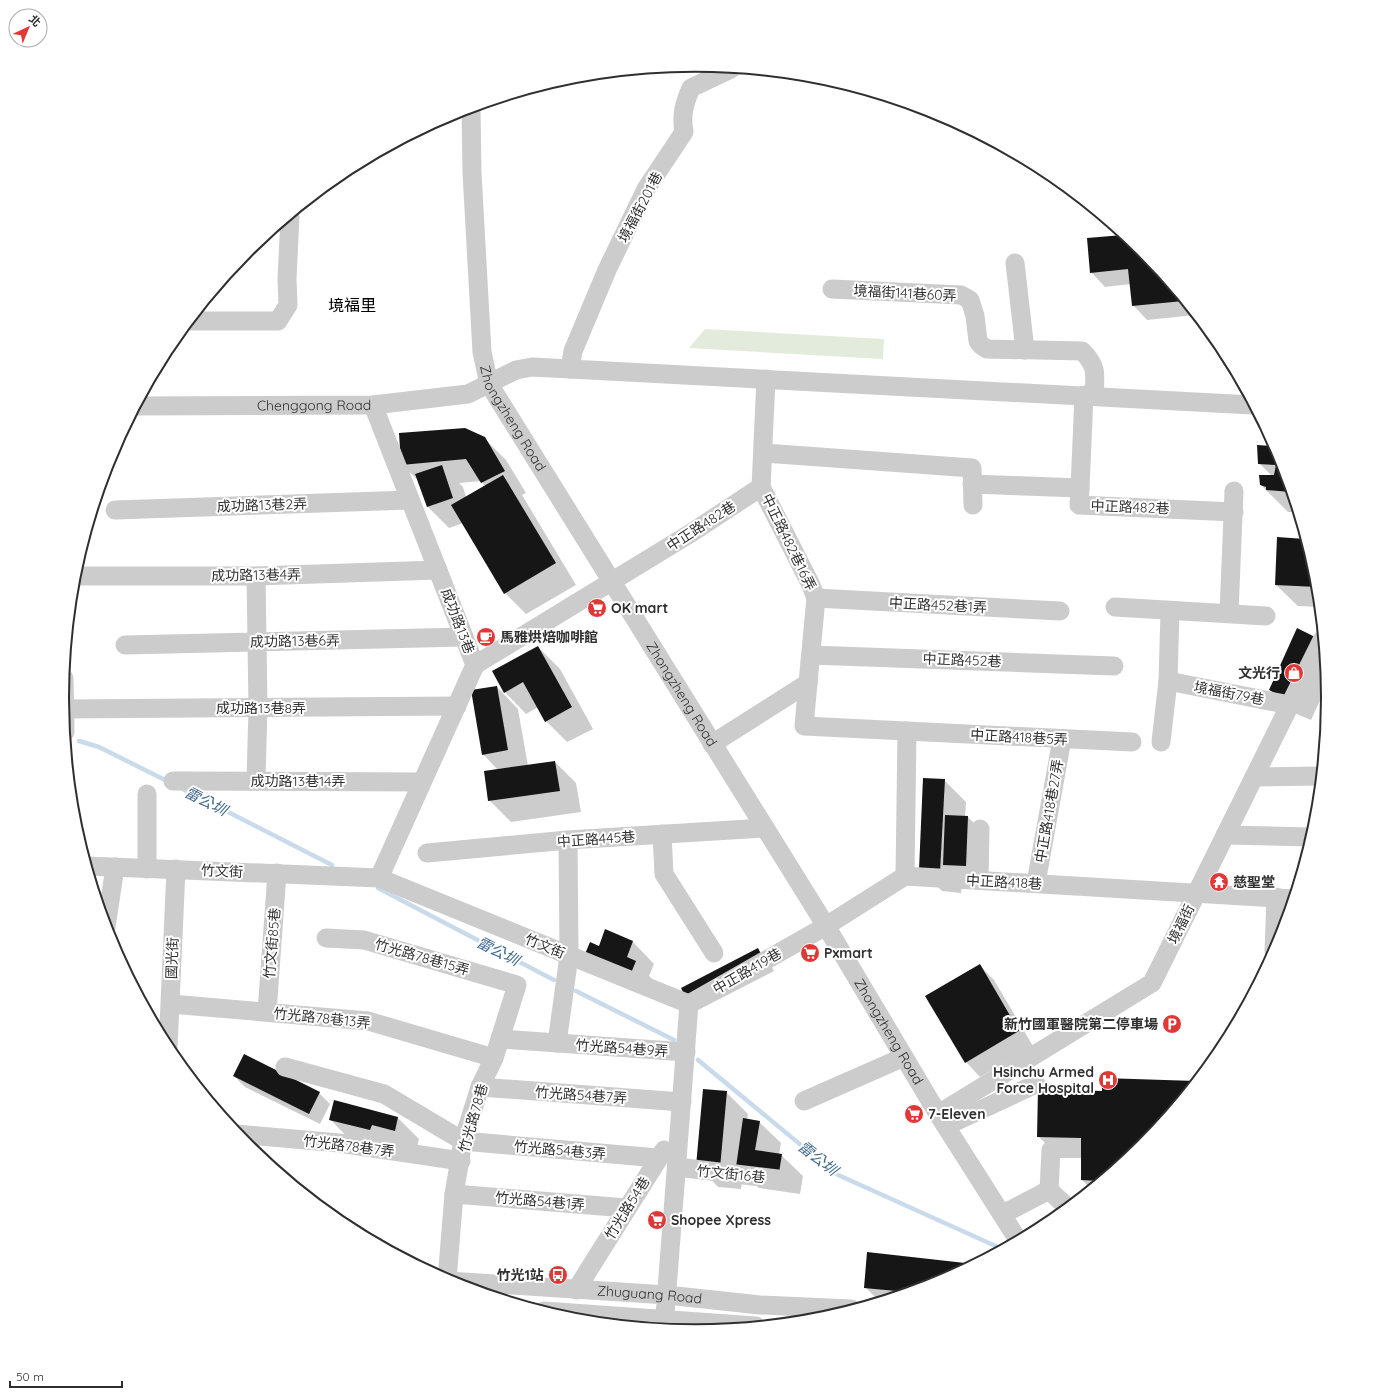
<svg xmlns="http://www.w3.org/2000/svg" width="1390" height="1397" font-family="Quicksand,'Noto Sans TC',sans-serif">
  <rect width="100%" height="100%" fill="#fff"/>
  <path fill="#e3ebdd" d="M705 329 884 339 883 359 689 348Z"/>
  <g fill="#0003" fill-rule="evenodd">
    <path d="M1124 235 1143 251 1195 315 1147 320 1133 305 1131 284 1105 287 1091 272 1088 239Z"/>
    <path d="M484 438 506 460 526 493 522 495 576 585 526 614 505 593 463 523 449 528 428 507 419 481 402 465ZM481 481 485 486 466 497 463 487 459 483Z"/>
    <path d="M1258 446 1275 447 1280 456 1297 512H1288L1261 485 1272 476 1259 463Z"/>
    <path d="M1316 575 1319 607 1298 606 1276 585Z"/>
    <path d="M1323 645 1327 685 1311 720 1292 712 1270 690Z"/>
    <path d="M538 647 560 669 593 729 567 742 546 721 538 707 526 714 505 692Z"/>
    <path d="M497 687 518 709 528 766 555 762 576 783 581 812 511 822 489 800 498 770 483 754Z"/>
    <path d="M944 780 966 802 965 817H968L989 839 987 887 962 882 961 893 942 891 920 870Z"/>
    <path d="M606 931 633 942 654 964 649 976 657 983 652 994 599 947Z"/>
    <path d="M758 950 768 960 774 971 698 1010 688 999Z"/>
    <path d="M979 965 994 980 1033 1046 980 1077 966 1062Z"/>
    <path d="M234 1076 319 1093 330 1104 320 1124 245 1087Z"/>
    <path d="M1103 1079 1195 1082 1142 1146 1091 1189 1082 1180V1158H1060L1038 1136 1103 1092Z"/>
    <path d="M726 1092 748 1114 747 1120 759 1122 781 1143 779 1155H781L803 1176 800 1194 759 1188 743 1172 741 1189 718 1187 697 1165Z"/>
    <path d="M398 1118 419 1139 416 1152 351 1141 330 1119Z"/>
    <path d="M972 1265 937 1283 879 1301 865 1287Z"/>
  </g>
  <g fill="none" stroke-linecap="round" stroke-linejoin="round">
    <g stroke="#c9dbeb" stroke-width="4.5">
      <path d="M79 741 99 747 169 782"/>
      <path d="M181 788 332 865"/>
      <path d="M378 888 554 980"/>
      <path d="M576 991 674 1040"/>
      <path d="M698 1060 836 1174 1000 1248"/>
    </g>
  </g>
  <g fill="#161616">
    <path d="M1123 235 1143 251 1183 301 1132 306 1128 269 1090 273 1087 238Z"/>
    <path d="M465 428 485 437 505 471 481 483 466 459 401 465 399 433Z"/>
    <path d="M1257 445 1274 446 1280 456 1291 492 1266 490V487L1260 485 1259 475H1274L1276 465 1258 464Z"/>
    <path d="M442 465 453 498 427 507 415 474Z"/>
    <path d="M503 475 556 563 504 594 451 505Z"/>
    <path d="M1277 537 1305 539 1316 575 1317 587 1275 585Z"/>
    <path d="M1297 628 1317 638 1289 700 1269 690Z"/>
    <path d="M538 646 572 707 545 722 523 682 504 693 492 671Z"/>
    <path d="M497 686 508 750 482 755 471 690Z"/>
    <path d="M555 761 560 791 488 801 484 771Z"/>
    <path d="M923 778 945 779 940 872 919 870Z"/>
    <path d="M945 815 968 816 966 866 943 865Z"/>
    <path d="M605 929 633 941 627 957 636 961 631 973 585 954 590 942 599 946Z"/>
    <path d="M758 948 764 960 687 1000 681 988Z"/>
    <path d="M980 964 1019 1031 965 1063 925 996Z"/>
    <path d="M244 1054 320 1092 309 1114 233 1076Z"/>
    <path d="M1102 1078 1196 1081 1142 1146 1100 1181 1081 1180V1138L1037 1137 1038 1089 1102 1091Z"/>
    <path d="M703 1089 727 1091 720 1168 696 1166Z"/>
    <path d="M334 1100 398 1117 395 1131 372 1125 370 1130 329 1120Z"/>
    <path d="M743 1118 760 1121 755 1150 782 1154 779 1173 736 1167Z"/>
    <path d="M867 1252 974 1264 937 1283 907 1292 864 1288Z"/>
  </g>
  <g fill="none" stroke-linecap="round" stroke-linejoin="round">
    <g stroke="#ccc" stroke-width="19">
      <path id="s1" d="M471 108 472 173 482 352 489 384 826 926 938 1114 1018 1240"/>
      <path d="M1015 263 1025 350"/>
      <path d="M832 289 961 295 970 300 975 316 978 341 981 345 987 349 1082 351C1098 367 1095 374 1094 396"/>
      <path d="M190 321H278L288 305 287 279 290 216"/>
      <path d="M570 369 573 351 607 270 646 189 684 132C681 115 684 104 691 88L731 69"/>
      <path d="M373 405 475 665 379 878"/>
      <path id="s2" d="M137 406 373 405 468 394 516 370 532 367 1252 405"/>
      <path d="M764 453 972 468 973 505"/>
      <path d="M972 484 1080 488 1079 505 1234 512"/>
      <path d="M1080 488 1084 395"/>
      <path d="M115 510 410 500"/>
      <path d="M74 576H256L438 570"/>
      <path d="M256 576 258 708 256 780"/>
      <path d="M816 598 1060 611"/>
      <path d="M1115 607 1266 616"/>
      <path d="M1229 613 1234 491"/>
      <path d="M125 645 464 637"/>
      <path d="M811 655 1114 666"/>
      <path d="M475 665 691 533 761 487 766 379"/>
      <path d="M64 678 65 732"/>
      <path d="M1168 681 1290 705"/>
      <path d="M808 683 804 726 1132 742"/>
      <path d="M65 709 457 706"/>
      <path d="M1161 742 1168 681 1170 611"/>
      <path d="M712 744 808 683 816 598 810 583 761 487"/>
      <path d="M1254 777 1320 776"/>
      <path d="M173 781 422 782"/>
      <path d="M662 834 664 874 714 953"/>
      <path d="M1225 835 1311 837"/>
      <path d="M427 853 568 840 765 828"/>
      <path d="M87 866 379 878 689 1004"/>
      <path d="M147 869V794"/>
      <path d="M905 876 907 731"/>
      <path d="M979 880 980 829"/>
      <path d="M1036 883 1062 739"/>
      <path d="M106 927 115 867"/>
      <path d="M326 938 364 940 517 985 494 1058 480 1087 463 1141 454 1194 447 1280"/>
      <path d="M1274 951 1276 897"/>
      <path d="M171 1004 368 1021 494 1058"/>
      <path d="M689 1004 826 926 905 876 1293 899"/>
      <path d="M267 1012 277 873"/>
      <path d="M500 1039 686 1052"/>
      <path d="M557 1043 569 956 568 840"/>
      <path d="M168 1048 176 869"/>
      <path d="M285 1067 384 1094 463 1141 658 1158"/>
      <path d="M480 1087 682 1102"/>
      <path d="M804 1101 904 1057"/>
      <path d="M938 1114 1152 983 1322 640"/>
      <path d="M946 1126 1036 1084"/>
      <path d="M237 1134 339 1143 461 1161"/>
      <path d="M677 1167 786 1180"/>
      <path d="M1049 1190 1051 1150"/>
      <path d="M454 1194 626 1208"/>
      <path d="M1003 1214 1049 1190 1068 1208"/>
      <path id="s3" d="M448 1281 667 1295 760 1305 851 1309"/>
      <path d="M576 1290 664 1150"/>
      <path d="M544 1311 756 1326"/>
      <path d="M664 1328 689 1004"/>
    </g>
  </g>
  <defs>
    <symbol id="supermarket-disc" viewBox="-11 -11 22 22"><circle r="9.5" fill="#df3837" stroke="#fff"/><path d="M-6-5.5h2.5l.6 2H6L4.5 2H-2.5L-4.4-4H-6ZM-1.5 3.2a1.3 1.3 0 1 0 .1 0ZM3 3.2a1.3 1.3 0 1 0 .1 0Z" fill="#fff"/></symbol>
    <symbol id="cafe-disc" viewBox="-11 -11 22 22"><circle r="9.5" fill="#df3837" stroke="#fff"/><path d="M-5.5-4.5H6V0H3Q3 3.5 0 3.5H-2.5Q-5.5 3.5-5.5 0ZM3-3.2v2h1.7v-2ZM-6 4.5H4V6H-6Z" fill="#fff"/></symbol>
    <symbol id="shop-disc" viewBox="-11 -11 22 22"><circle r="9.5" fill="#df3837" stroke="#fff"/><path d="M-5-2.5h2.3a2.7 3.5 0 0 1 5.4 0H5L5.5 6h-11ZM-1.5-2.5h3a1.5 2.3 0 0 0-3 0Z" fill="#fff"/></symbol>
    <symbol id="temple-disc" viewBox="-11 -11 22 22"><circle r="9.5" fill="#df3837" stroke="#fff"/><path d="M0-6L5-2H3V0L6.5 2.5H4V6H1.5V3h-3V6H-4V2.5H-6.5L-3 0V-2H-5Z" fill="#fff"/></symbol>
    <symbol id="parking-disc" viewBox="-11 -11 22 22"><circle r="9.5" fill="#df3837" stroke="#fff"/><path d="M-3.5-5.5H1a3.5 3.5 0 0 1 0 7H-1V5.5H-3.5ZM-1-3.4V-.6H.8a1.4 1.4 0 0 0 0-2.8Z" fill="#fff"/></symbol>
    <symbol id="hospital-disc" viewBox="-11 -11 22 22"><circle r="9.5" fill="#df3837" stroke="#fff"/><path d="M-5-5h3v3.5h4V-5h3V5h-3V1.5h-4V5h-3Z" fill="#fff"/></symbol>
    <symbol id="bus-disc" viewBox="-11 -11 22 22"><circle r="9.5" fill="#df3837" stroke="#fff"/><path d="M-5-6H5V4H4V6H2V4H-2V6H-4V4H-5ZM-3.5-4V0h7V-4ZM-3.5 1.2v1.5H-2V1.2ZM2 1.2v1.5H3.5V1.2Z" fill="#fff"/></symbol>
  </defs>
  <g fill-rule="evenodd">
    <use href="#supermarket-disc" x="586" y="597" width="22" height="22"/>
    <use href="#cafe-disc" x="475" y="626" width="22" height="22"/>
    <use href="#shop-disc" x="1283" y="662" width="22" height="22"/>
    <use href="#temple-disc" x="1208" y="871" width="22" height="22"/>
    <use href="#supermarket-disc" x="799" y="942" width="22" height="22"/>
    <use href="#parking-disc" x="1161" y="1013" width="22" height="22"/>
    <use href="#hospital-disc" x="1097" y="1069" width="22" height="22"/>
    <use href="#supermarket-disc" x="903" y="1103" width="22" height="22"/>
    <use href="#supermarket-disc" x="646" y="1209" width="22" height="22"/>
    <use href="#bus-disc" x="547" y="1264" width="22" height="22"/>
  </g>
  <g text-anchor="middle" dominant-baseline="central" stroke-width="4" stroke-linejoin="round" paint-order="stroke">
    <g font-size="14" fill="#2f2f2f" stroke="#fff">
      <text transform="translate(640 207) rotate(-62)">境福街201巷</text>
      <text transform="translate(905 293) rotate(3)">境福街141巷60弄</text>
      <text stroke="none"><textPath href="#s2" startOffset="177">Chenggong Road</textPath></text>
      <text stroke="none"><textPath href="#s1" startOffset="318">Zhongzheng Road</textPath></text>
      <text transform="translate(262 505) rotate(-2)">成功路13巷2弄</text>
      <text transform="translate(1130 507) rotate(2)">中正路482巷</text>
      <text transform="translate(701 526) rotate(-33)">中正路482巷</text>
      <text transform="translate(789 542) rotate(64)">中正路482巷16弄</text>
      <text transform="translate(256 575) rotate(-1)">成功路13巷4弄</text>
      <text transform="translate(938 605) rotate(3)">中正路452巷1弄</text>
      <text transform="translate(458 621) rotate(69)">成功路13巷</text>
      <text transform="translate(295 641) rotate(-1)">成功路13巷6弄</text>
      <text transform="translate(962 660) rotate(2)">中正路452巷</text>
      <text transform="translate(1229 693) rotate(11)">境福街79巷</text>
      <text stroke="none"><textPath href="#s1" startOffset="642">Zhongzheng Road</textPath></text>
      <text x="261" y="708">成功路13巷8弄</text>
      <text transform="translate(1019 737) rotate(3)">中正路418巷5弄</text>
      <text x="298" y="781">成功路13巷14弄</text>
      <text transform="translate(1049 811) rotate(-80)">中正路418巷27弄</text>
      <text transform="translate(596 839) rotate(-4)">中正路445巷</text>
      <text transform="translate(222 871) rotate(3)">竹文街</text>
      <text transform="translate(1004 882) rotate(3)">中正路418巷</text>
      <text transform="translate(1181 924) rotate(-64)">境福街</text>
      <text transform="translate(272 943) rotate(-85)">竹文街85巷</text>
      <text transform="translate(545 946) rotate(22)">竹文街</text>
      <text transform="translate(422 957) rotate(16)">竹光路78巷15弄</text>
      <text transform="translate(172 958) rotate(-88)">國光街</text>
      <text transform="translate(747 971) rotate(-30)">中正路419巷</text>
      <text transform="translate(322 1018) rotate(6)">竹光路78巷13弄</text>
      <text stroke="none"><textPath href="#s1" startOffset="1038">Zhongzheng Road</textPath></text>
      <text transform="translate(622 1048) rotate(4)">竹光路54巷9弄</text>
      <text transform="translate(581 1095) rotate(4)">竹光路54巷7弄</text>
      <text transform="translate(473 1118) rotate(-74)">竹光路78巷</text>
      <text transform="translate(349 1146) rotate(7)">竹光路78巷7弄</text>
      <text transform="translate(560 1150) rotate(5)">竹光路54巷3弄</text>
      <text transform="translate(731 1174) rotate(6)">竹文街16巷</text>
      <text transform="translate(540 1201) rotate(5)">竹光路54巷1弄</text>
      <text transform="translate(627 1208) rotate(-58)">竹光路54巷</text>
      <text stroke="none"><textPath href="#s3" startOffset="202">Zhuguang Road</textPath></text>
    </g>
    <g font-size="14" font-weight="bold" fill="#2f2f2f" stroke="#fff" text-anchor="start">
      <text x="611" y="608">OK mart</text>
      <text x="500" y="637">馬雅烘焙咖啡館</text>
      <text x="1280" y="673" text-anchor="end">文光行</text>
      <text x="1233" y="882">慈聖堂</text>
      <text x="824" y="953">Pxmart</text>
      <text x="1158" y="1024" text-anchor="end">新竹國軍醫院第二停車場</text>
      <text x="1094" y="1072" text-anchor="end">Hsinchu Armed<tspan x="1094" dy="16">Force Hospital</tspan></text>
      <text x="928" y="1114">7-Eleven</text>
      <text x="671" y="1220">Shopee Xpress</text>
      <text x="544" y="1275" text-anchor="end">竹光1站</text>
    </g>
    <g font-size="15" font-style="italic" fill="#3f698e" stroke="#fff">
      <text transform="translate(206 801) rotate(27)">雷公圳</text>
      <text transform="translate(498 951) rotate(27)">雷公圳</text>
      <text transform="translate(818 1158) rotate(38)">雷公圳</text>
    </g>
    <g font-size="16" fill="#000" stroke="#fff">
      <text x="352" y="305">境福里</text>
    </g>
  </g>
  <path d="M0 0H1390V1397H0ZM69 698a626 626 0 1 1 1252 0a626 626 0 1 1-1252 0Z" fill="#fff" fill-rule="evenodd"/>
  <path fill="none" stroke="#2f2f2f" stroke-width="2" d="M69 698a626 626 0 1 1 1252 0a626 626 0 1 1-1252 0Z"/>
  <g transform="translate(28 28) rotate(44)"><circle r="19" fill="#ffffff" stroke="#acacac"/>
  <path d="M0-3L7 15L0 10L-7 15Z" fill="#df3837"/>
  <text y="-6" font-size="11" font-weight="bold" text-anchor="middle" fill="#2f2f2f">北</text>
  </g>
  <path d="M10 1381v6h112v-6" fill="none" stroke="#2f2f2f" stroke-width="2"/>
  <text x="16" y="1381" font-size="12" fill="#2f2f2f" stroke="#ffffff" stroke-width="3" paint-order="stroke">50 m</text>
</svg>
